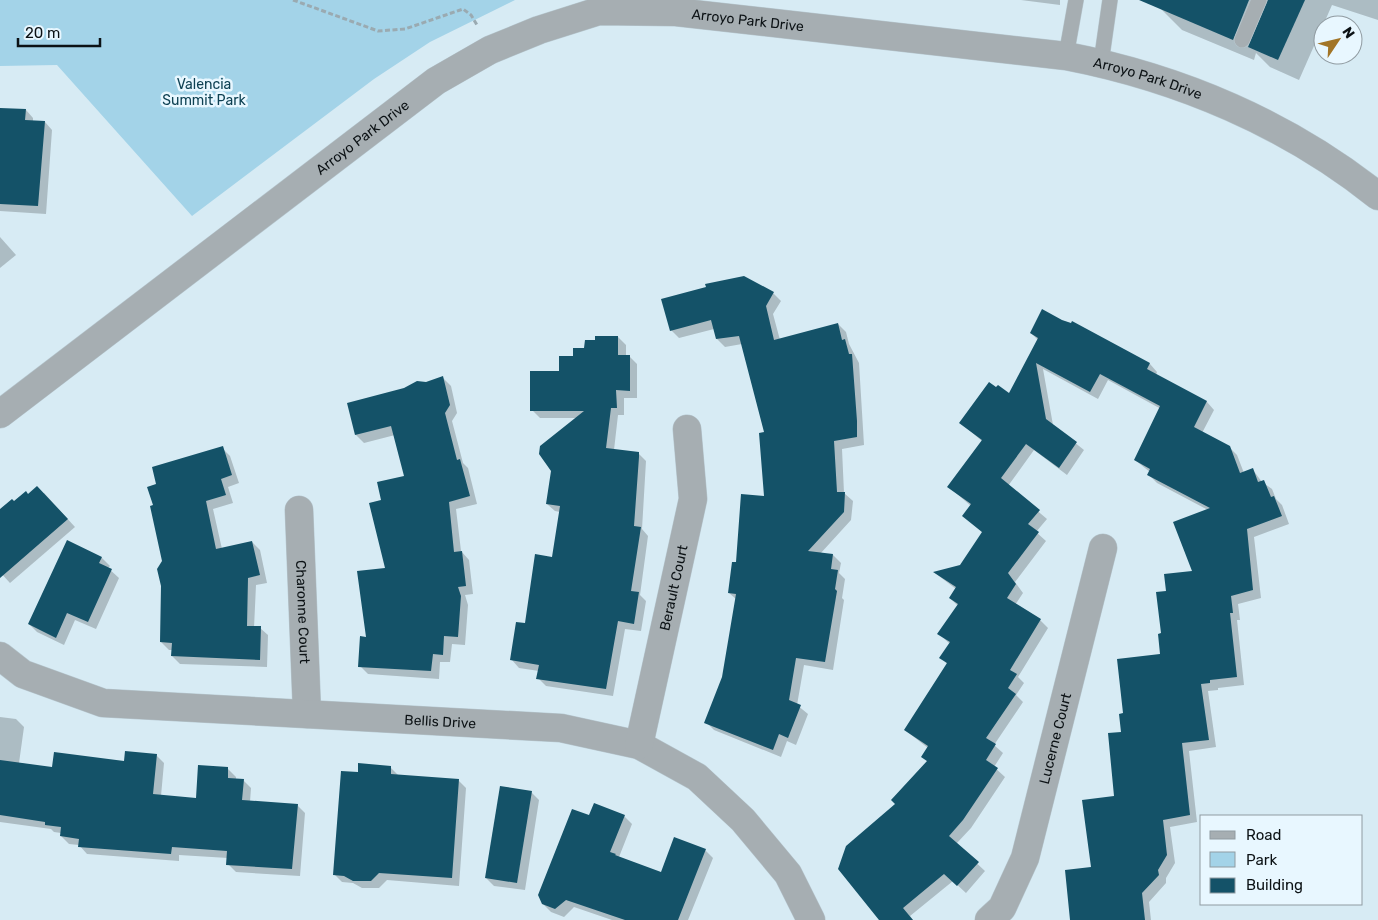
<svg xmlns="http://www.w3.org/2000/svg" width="1378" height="920" font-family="Rubik,sans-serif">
  <rect width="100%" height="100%" fill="#d7ebf4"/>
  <path fill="#a3d3e8" d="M0 0H515L430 42 374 79 192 216 57 65 0 66Z"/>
  <g fill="#0003">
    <path d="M1021 0H1060V5Z"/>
    <path d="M1163 0H1378V20L1332 5 1299 80 1270 67 1256 53 1254 60 1182 30 1161 9Z"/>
    <path d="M26 110 33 118V122H45L52 130 46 214 0 211V125Z"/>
    <path d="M0 237 16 255 0 268Z"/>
    <path d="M744 278 773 293 781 301 773 314 780 340 838 324 846 332 849 344 859 363 864 445 842 449 844 493 853 501 851 520 820 554 833 555 841 563 839 573 845 579 842 598 844 600 833 670 804 665 797 705 808 714 796 745 787 741 781 757 714 730 706 722 723 678 736 599 729 593 766 497 765 434 742 344 725 347 717 339 714 329 679 338 671 330Z"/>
    <path d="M1072 323 1150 364 1157 372 1156 375 1207 402 1214 410 1202 433 1229 447 1237 455 1244 473 1253 470 1262 482 1272 489 1276 499 1282 505 1289 524 1254 537 1261 598 1238 604 1240 620H1237L1244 685 1218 688V690L1208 691 1216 747 1189 751 1197 822 1170 827 1175 863 1166 878V883L1149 902 1151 920H1070L1093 868 1116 798 1124 714 1161 655 1167 592 1193 572 1208 510 1157 483 1149 475 1150 472 1135 460 1161 409 1108 380 1098 399 1043 369 1053 425 1084 450 1067 475 1034 450 1008 486 1047 519 1036 532 1046 541 1015 582 1023 593 1015 605 1040 620 1048 628 1018 677 1024 683 1016 695 1023 702 994 745 1003 753 994 767 1005 777 971 828 956 844 985 871 966 893 953 881 910 916 913 920H880L897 804 928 762 922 757 928 748 905 730 948 665 941 657 950 644 939 634 958 606 950 598 956 589 935 573 961 566 983 533 964 516 971 506 949 487 983 442 961 423 1009 395 1039 341 1031 333Z"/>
    <path d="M618 337 626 345V356H629L637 364V398H624V415H618L614 450 638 453 646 461 642 529 648 536 640 595 646 601 641 631 625 629 613 696 546 686 538 678 539 671 519 668 512 660 553 558 560 512 555 511 547 504 576 418H540L532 410 575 357 586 349Z"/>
    <path d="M443 378 451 386 457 413 452 421 463 463 468 468 477 504 456 509 461 551 469 560 473 594 465 595 468 605 465 645 452 644 450 662H440L439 679 368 674 360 666 387 569 383 501 405 476 395 435 364 443 356 435 349 404Z"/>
    <path d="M222 448 230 456 239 483 228 487 233 503 213 509 222 549 252 542 260 550 267 583 256 585 254 628H260L268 635 267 667 180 664 172 656 173 650H169L161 642 164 561 154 506 158 485Z"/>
    <path d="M44 493 75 527 10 583 0 572V511L15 503Z"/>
    <path d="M68 542 102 558 110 566 108 568 119 578 96 629 75 620 64 645 37 632 29 624Z"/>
    <path d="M0 717 16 719 24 727 19 763 53 768 125 762 156 755 164 763 161 796 197 799 228 769 236 777V780H243L251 788 250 802 297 805 305 813 300 876 236 872 228 864V858L179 855V861L87 854 79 845 69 844 61 836V833L54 832 51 829 0 822Z"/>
    <path d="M391 768 399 776 458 780 466 788 459 886 387 880 379 888H362L353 883 342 882 334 874 359 774Z"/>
    <path d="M531 792 539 800 525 890 494 886 486 878Z"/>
    <path d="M624 816 632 824 619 857 662 874 705 850 713 858 688 920H612L574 907 564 917 551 912 543 904 589 817Z"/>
  </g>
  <g fill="#145268">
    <path d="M1139 0H1249L1233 40Z"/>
    <path d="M1268 0H1305L1278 60 1248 47Z"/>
    <path d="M0 108 26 109 25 120 45 121 38 206 0 204Z"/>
    <path d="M744 276 774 292 766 306 774 340 838 323 842 340 845 339 849 354H852L857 421V437L834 441 837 492H845L844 512 808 551 833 554 831 569 838 570 835 589 837 591 825 662 796 658 789 700 801 705 788 738 779 734 773 750 704 723 722 677 736 594 728 593 732 562H736L741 494 764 496 759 433 764 432 739 336 716 339 711 320 670 331 661 299 706 287 705 284Z"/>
    <path d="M1042 309 1062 320 1071 323 1072 321 1150 363 1147 369 1207 401 1194 427 1230 446 1240 473 1253 468 1258 482 1264 480 1271 497 1274 496 1282 516 1247 529 1253 590 1231 596 1233 613H1230L1237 677 1210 680V683L1201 684 1209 740 1182 743 1190 815 1163 820 1167 855 1158 870 1159 875 1142 893 1145 920H1070L1065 870 1091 867 1082 800 1114 796 1108 733 1121 732 1119 714 1123 713 1117 659 1160 654 1158 634 1161 633 1156 592 1166 591 1164 574 1192 571 1173 522 1210 508 1147 475 1150 469 1134 460 1160 406 1100 374 1090 392 1036 363 1046 419 1077 442 1059 468 1026 444 1001 478 1040 510 1028 524 1039 532 1008 573 1016 584 1007 598 1041 619 1010 670 1017 674 1008 688 1016 694 986 738 996 744 986 760 998 768 963 820 949 836 979 862 957 886 944 874 903 908 913 920H879L838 869 846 846 895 804 891 800 927 761 921 757 928 746 904 730 947 663 939 658 950 642 937 634 958 604 949 598 956 587 933 572 960 565 982 532 962 516 971 504 947 487 982 440 959 423 989 382 996 387 998 385 1009 393 1038 338 1030 333Z"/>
    <path d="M595 336H618V355H630V391L616 390 617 408H611L606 448 639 452V457L634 526 641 527 631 591 639 592 634 624 618 621 606 689 536 679 539 665 510 660 516 622 525 623 535 554 552 557 560 506 546 504 551 471 539 454 540 446 584 411H530V371H559V356H573V348H584L585 340H595Z"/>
    <path d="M443 376 450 405 445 413 457 460 460 459 470 496 449 502 454 552 462 551 466 586 458 587 461 596 458 637 444 636 443 655 433 654 431 671 358 667 360 636 366 637 357 571 385 568 369 503 381 500 377 482 404 476 391 426 355 435 347 403 404 388 417 381 426 382Z"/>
    <path d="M223 446 232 475 221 479 226 495 206 501 216 549 252 541 260 575 248 578 247 626H261L260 660 171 656 172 643 160 642 161 586 157 569 162 561 150 506 153 505 147 487 156 484 152 467Z"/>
    <path d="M37 486 68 519 0 578V509L12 499 14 501 26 491 28 494Z"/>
    <path d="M67 540 102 557 99 563 112 569 88 622 67 613 56 638 28 624Z"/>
    <path d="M125 751 157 754 153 794 196 798 198 765 228 767V778L244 779 242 800 298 804 292 869 226 865 227 851 172 847 171 854 78 847 79 839 60 836 61 827 45 825V822L0 815V760L52 767 54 752 124 761Z"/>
    <path d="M358 763 391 766V774L459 779 452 878 379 873 371 881H353L344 876 333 875 341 771 358 772Z"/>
    <path d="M500 786 532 791 517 883 485 878Z"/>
    <path d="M594 803 625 815 610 852 616 854 615 855 661 872 674 837 706 849 678 920H625L566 900 555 909 542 904 538 895 572 809 589 815Z"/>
  </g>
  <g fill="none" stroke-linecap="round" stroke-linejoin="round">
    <defs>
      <g id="lane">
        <path d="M1242 40 1259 0"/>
        <path d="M1066 56 1076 0"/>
        <path d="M1101 63 1110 0"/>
      </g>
      <g id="street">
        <path id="s1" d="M0 414 436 81 490 50 539 30 599 11 676 12 1066 56C1180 78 1288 124 1378 196"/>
        <path id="s2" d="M299 510 307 714"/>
        <path id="s3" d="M0 656 23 674 103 703 561 728 639 745 697 777 743 820 788 874 811 920"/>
        <path id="s4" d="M639 745 693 499 687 429"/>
        <path id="s5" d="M989 920 1002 908 1025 858 1103 548"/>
      </g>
    </defs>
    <use href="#lane" stroke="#b7c8d0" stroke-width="16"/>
    <use href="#street" stroke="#b7c8d0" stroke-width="29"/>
    <path stroke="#9aaab1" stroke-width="3" stroke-dasharray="5 2.5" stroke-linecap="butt" d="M293 0 378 31 405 29 463 9 471 15 477 25"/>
    <use href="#lane" stroke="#a6aeb2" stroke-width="15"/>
    <use href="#street" stroke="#a6aeb2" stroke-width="28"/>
  </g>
  <g text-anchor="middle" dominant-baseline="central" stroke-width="5" stroke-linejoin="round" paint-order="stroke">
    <g font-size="14" fill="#0c1215" stroke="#e8f7ff">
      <text stroke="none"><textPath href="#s1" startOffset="876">Arroyo Park Drive</textPath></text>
      <text stroke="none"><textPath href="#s1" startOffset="1281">Arroyo Park Drive</textPath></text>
      <text stroke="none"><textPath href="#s1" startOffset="456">Arroyo Park Drive</textPath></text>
      <text stroke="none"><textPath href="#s4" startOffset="161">Berault Court</textPath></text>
      <text stroke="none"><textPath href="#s2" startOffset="102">Charonne Court</textPath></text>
      <text stroke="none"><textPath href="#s3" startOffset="452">Bellis Drive</textPath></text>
      <text stroke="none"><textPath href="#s5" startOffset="196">Lucerne Court</textPath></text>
    </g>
    <g font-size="14" fill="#0e4153" stroke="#e8f7ff">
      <text x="204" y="84">Valencia<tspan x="204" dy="16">Summit Park</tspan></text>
    </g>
  </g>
  <rect x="1200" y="815" width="162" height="90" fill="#e8f7ff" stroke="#909ba1"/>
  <rect x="1210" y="831" width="25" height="8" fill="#a6aeb2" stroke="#909ba1"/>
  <text x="1246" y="840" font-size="15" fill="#0c1215">Road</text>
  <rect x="1210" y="852" width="25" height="15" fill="#a3d3e8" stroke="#909ba1"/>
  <text x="1246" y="865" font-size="15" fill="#0c1215">Park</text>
  <rect x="1210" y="878" width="25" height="15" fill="#145268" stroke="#909ba1"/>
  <text x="1246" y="890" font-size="15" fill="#0c1215">Building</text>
  <g transform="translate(1338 40) rotate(55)"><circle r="24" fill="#e8f7ff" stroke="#909ba1"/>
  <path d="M0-4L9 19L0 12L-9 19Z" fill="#a27527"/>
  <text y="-8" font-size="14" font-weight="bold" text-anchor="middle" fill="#0c1215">N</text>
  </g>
  <path d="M18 38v8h82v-8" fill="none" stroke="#0c1215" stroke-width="2.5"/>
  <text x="25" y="38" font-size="15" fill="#0c1215" stroke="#e8f7ff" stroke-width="4" paint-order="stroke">20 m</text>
</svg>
